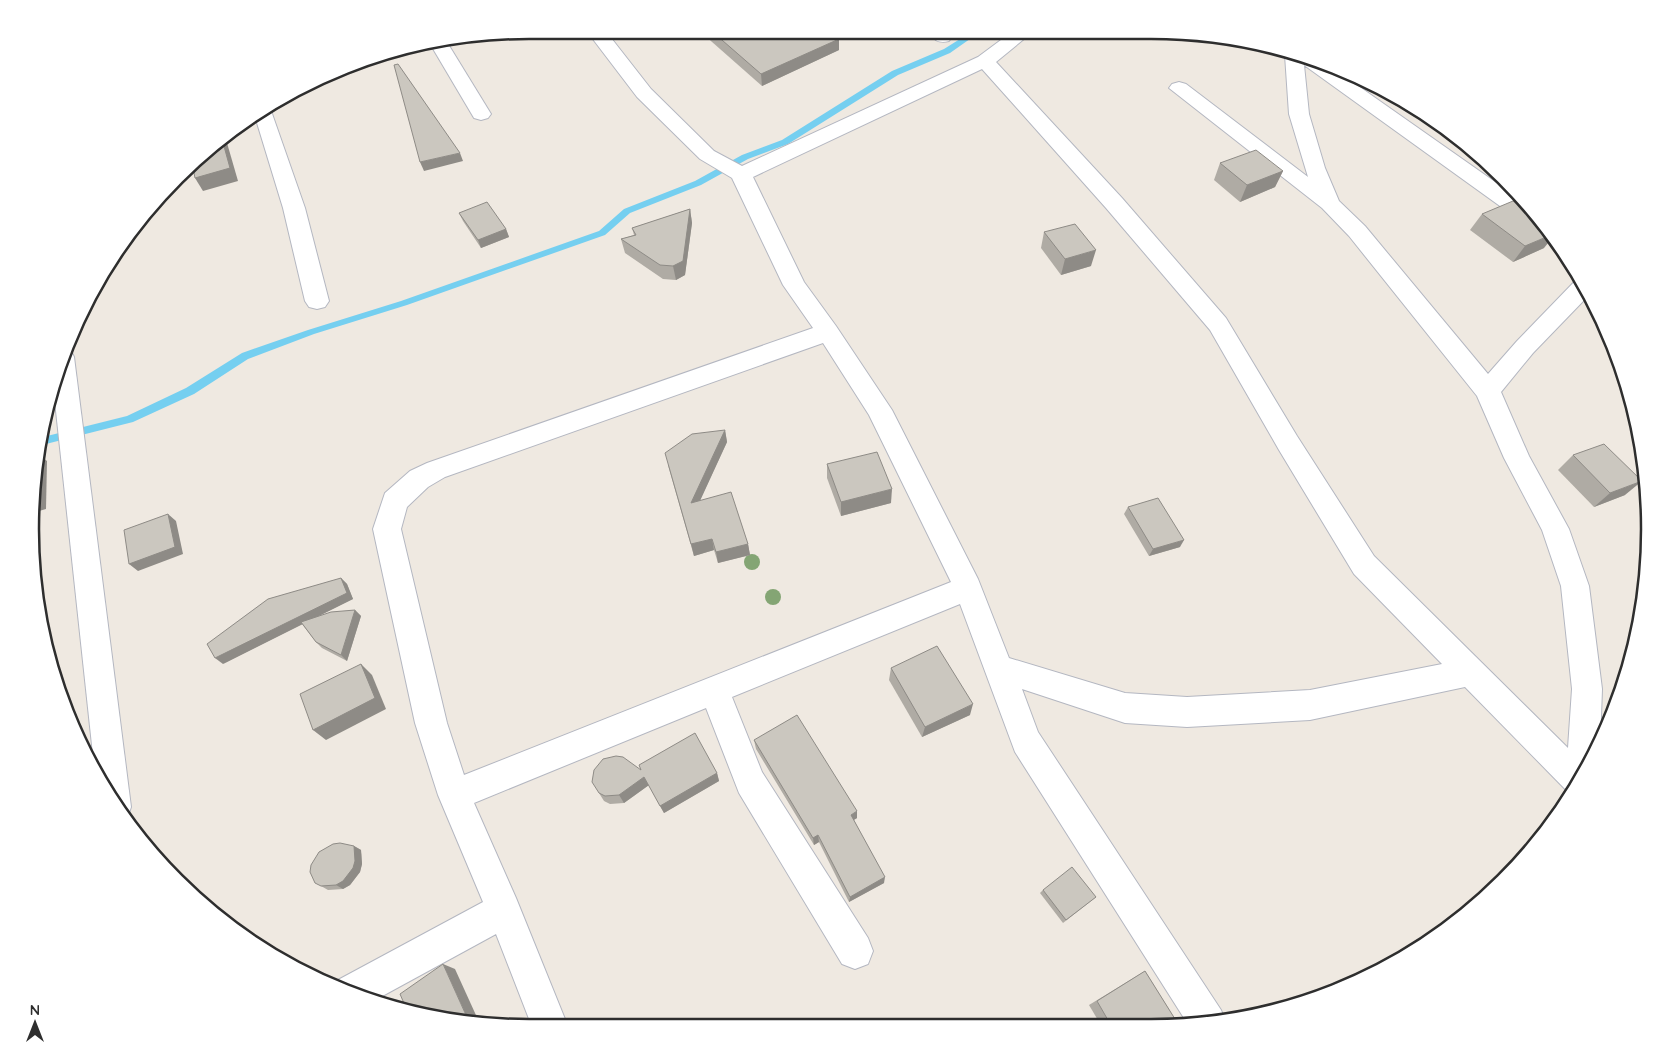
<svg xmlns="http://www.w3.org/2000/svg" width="1680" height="1058" font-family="Quicksand,sans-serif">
  <rect width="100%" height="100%" fill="#efe9e1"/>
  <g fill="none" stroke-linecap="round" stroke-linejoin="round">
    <path fill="#75cff0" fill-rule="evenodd" d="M968 34H977L950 53 898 75 788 144 748 159 701 185 630 213 605 235 407 305 314 334 248 359 194 394 133 422 38 446 39 438 127 416 186 388 242 353 308 330 401 301 599 231 624 209 695 181 742 155 782 140 892 71 944 49Z"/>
    <defs>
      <g id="minor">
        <path d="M589 34H608L651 89 714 151 742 166 978 57 1009 34H1030L996 62 1122 198 1226 318 1297 436 1374 556 1568 748 1572 689 1561 586 1542 530 1504 458 1477 396 1349 236 1322 208 1169 88 1172 84 1179 82 1186 84 1308 177 1289 114 1285 55 1286 53 1327 64 1532 208 1551 235 1547 236 1539 234 1304 65 1309 114 1325 168 1339 201 1365 226 1488 374 1517 341 1577 279 1582 278 1590 294 1533 353 1501 392 1529 456 1569 529 1589 586 1602 689 1600 745 1571 794 1568 792 1465 687 1310 720 1187 727 1125 723 1022 689 1038 732 1221 1010 1225 1020 1189 1026 1015 752 960 604 732 697 762 772 868 938 873 951 868 964 855 969 842 964 739 793 706 708 474 803 516 898 567 1024H531L496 934 375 1000 335 988 338 980 483 902 438 795 415 723 373 529 385 493 410 471 427 463 813 328 783 285 732 178 700 159 637 97ZM982 69 1106 208 1210 330 1279 450 1354 574 1442 664 1310 690 1187 697 1125 693 1009 658 978 579 892 410 836 326 804 282 753 177ZM823 343 869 415 951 582 464 775 447 723 401 529 407 507 428 487 445 477Z"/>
        <path d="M930 34H950L952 37 949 41C941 43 935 42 930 34Z"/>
        <path d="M445 39 491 114 488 118 481 120 474 118 429 42Z"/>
        <path d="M269 105 305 208 329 301 325 307 317 309 309 307 305 301 283 208 254 113Z"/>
        <path d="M65 349 71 351 74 357 131 807 127 819 124 820 114 806 95 773 53 383Z"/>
      </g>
    </defs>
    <use href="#minor" stroke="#b4b7c1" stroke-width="2"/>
    <use href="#minor" fill="#fff" fill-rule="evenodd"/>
  </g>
  <g fill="#84a574">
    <circle cx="752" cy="562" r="8"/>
    <circle cx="773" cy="597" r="8"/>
  </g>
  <g fill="#afaba4">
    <path d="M703 34H832L839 50 762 86Z"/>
    <path d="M1220 163 1283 171 1275 187 1240 202 1214 180Z"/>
    <path d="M690 209 692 223 685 275 676 280 663 279 625 253 621 239 634 235 632 228Z"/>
    <path d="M459 213 506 229 509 237 481 248 463 221Z"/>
    <path d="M1482 214 1544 248 1513 262 1470 230Z"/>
    <path d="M1044 232 1091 266 1061 275 1041 248Z"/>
    <path d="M725 430 727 442 700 500 748 544 750 555 718 563 714 550 694 556 668 465Z"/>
    <path d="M1573 455 1625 495 1594 507 1558 470Z"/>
    <path d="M827 464 891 503 841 516 827 478Z"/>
    <path d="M1128 507 1180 547 1149 556 1124 514Z"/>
    <path d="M341 578 347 584 353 599 318 616 355 610 361 616 347 661 322 648 316 642 302 624 223 664Z"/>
    <path d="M891 668 970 715 922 737 889 680Z"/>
    <path d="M754 740 857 818 854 820 884 883 849 902 819 842 814 845 756 749Z"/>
    <path d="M641 770 717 773 719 781 664 813 649 785 624 803 610 804 604 801 599 793Z"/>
    <path d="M354 846 361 850 362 864 360 872 350 885 343 889 328 890 321 886Z"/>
    <path d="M1043 890 1096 897 1063 923 1040 893Z"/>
    <path d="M1145 971 1180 1027H1102L1089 1005Z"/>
  </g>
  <g fill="#8e8b86">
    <path d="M839 39V50L762 86 761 74Z"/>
    <path d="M225 136 238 181 203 191 195 178 222 139Z"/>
    <path d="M460 153 463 161 424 171 420 162Z"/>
    <path d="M1283 171 1275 187 1240 202 1247 185Z"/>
    <path d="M690 209 692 223 685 275 676 280 673 266Z"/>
    <path d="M506 229 509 237 481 248 478 240Z"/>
    <path d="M1551 235 1553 237 1544 248 1513 262 1525 246Z"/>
    <path d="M1096 250 1091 266 1061 275 1065 259Z"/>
    <path d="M725 430 727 442 694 514 691 503Z"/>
    <path d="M37 453 47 461 46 509 32 513Z"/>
    <path d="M1642 481 1625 495 1594 507 1610 493Z"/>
    <path d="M892 489 891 503 841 516V502Z"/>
    <path d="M168 514 176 521 183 554 138 571 129 564Z"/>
    <path d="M712 539 714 550 694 556 691 544Z"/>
    <path d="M1184 540 1180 547 1149 556 1153 549Z"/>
    <path d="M748 544 750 555 718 563 716 552Z"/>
    <path d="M341 578 347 584 353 599 223 664 215 658Z"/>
    <path d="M355 610 361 616 347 661 341 655Z"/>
    <path d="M361 664 372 675 386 709 326 740 313 730Z"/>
    <path d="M973 704 970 715 922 737 925 727Z"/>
    <path d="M717 773 719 781 664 813 660 806Z"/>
    <path d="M644 777 649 785 624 803 619 795Z"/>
    <path d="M857 811V818L850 822 851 815Z"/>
    <path d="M818 835 819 842 814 845 813 838Z"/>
    <path d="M354 846 361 850 362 864 360 872 350 885 343 889 336 885Z"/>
    <path d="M885 877 884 883 849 902 850 897Z"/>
    <path d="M443 964 455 969 480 1024H470Z"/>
  </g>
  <g fill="#cbc7bf" stroke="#8e8b86">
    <path d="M715 34H832L839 39 761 74Z"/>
    <path d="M398 64 460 153 420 162 394 65Z"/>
    <path d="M222 139 230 168 195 178 192 163Z"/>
    <path d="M1256 150 1283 171 1247 185 1220 163Z"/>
    <path d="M1513 201 1541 221 1551 235 1525 246 1482 214Z"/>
    <path d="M487 202 506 229 478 240 459 213Z"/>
    <path d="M690 209 683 261 673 266 660 265 621 239 636 235 632 228Z"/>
    <path d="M1075 224 1096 250 1065 259 1044 232Z"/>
    <path d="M725 430 691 503 731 492 748 544 716 552 712 539 691 544 665 453 692 434Z"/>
    <path d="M1604 444 1642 481 1610 493 1573 455Z"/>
    <path d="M877 452 892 489 841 502 827 464Z"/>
    <path d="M1158 498 1184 540 1153 549 1128 507Z"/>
    <path d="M168 514 175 547 129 564 124 530Z"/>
    <path d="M341 578 347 593 215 658 207 644 268 599Z"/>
    <path d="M355 610 341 655 316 642 301 622 331 612Z"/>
    <path d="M937 646 973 704 925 727 891 668Z"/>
    <path d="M361 664 375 698 313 730 300 694Z"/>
    <path d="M797 715 857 811 851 815 885 877 850 897 818 835 813 838 754 740Z"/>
    <path d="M695 733 717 773 660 806 644 777 619 795 605 796 599 793 592 782 594 770 603 759 616 756 623 757 641 770 639 765Z"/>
    <path d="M340 843 354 846 355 861 353 868 343 881 336 885 321 886 315 883 310 872 311 865 319 852 333 844Z"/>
    <path d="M1072 867 1096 897 1066 920 1043 890Z"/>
    <path d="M443 964 470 1024H464L406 1008 400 994Z"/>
    <path d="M1145 971 1180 1027H1112L1097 1001Z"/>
  </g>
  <path d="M0 0H1680V1058H0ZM529 39H1151A490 490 0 0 1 1641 529V529A490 490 0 0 1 1151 1019H529A490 490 0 0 1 39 529V529A490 490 0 0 1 529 39Z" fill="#fff" fill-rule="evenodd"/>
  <path fill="none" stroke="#2e2e2e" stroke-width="2.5" d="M529 39H1151A490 490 0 0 1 1641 529V529A490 490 0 0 1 1151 1019H529A490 490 0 0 1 39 529V529A490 490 0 0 1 529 39Z"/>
  <g transform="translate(35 1023)" stroke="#ffffff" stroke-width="4" paint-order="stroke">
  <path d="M0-4L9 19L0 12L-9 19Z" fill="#2e2e2e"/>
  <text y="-8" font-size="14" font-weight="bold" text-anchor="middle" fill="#2e2e2e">N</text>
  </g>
</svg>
